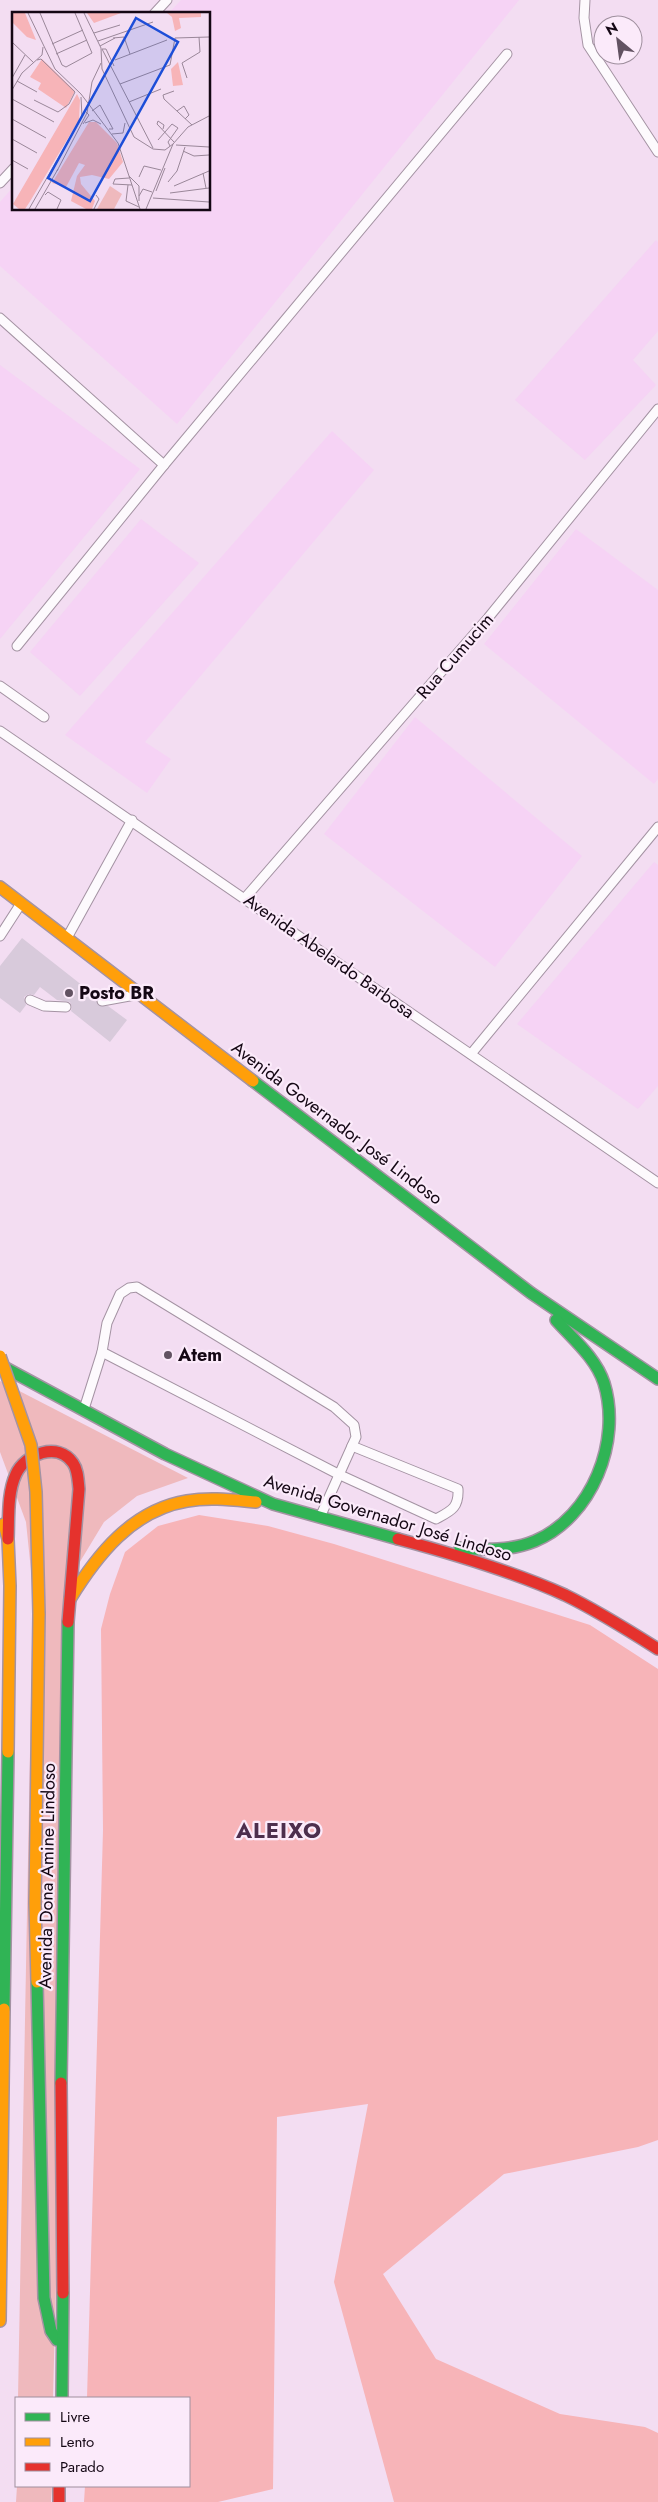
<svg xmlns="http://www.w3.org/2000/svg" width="658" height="2502" font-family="Jost,sans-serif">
  <rect width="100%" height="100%" fill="#f3ddf2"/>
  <g fill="#f6d3f5">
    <path d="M181 0H519L177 424 0 266V202L14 186V209H209V14H168Z"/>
    <path d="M656 240 658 242V331L633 360 656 385 585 460 515 400Z"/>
    <path d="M0 365 140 469 0 639Z"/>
    <path d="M332 431 374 470 145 742 171 759 147 793 65 735Z"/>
    <path d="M141 519 199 563 80 696 30 652Z"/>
    <path d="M576 529 658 590V779L654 784 484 644Z"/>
    <path d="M415 717 582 856 495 967 324 834Z"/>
    <path d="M654 862 658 865V1086L638 1109 517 1024Z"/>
  </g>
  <g fill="#efb9bd">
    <path d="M0 1381 188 1478 137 1496 104 1522 75 1570 53 2398H18L33 1590 26 1522 0 1452Z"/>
    <path d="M17 2486H52L51 2502H16Z"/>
  </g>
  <path fill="#f7b4b8" d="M199 1515 268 1526 334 1544 590 1625 658 1669V2140L638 2147 504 2174 383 2274 436 2359 560 2414 645 2427 658 2433V2502H394L334 2282 368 2104 277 2117 273 2489 218 2502H84L85 2486H189V2398H87L103 1830 101 1629 110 1594 125 1552 158 1526Z"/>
  <path fill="#d8cadb" d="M22 938 97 997 98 1005 108 1006 127 1020 110 1042 71 1011 72 1007 70 1002 57 1000 40 987 34 995 29 994 24 997 26 1005 20 1013 0 998V966Z"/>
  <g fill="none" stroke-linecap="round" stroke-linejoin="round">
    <defs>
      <g id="lane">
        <path d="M585 0 584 18 588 45 658 152"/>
        <path d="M154 14 167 0"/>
        <path d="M0 183 14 168"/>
        <path d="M0 318 164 465"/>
        <path d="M17 646 164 465 507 54"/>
        <path d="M0 686 44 717"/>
        <path d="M0 731 658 1183"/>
        <path d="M245 898 488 618 658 409"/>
        <path d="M0 936 20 905"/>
        <path d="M68 936 132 820"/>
        <path d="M30 1000 44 1006 66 1007"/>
        <path d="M102 1001 135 995"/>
        <path d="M471 1054 658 827"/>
        <path d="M102 1352 338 1474 436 1519C451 1511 459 1508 458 1489L352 1446"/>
        <path d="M84 1409 102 1352 107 1323 120 1294 129 1288 137 1287 334 1407 354 1425 356 1437 321 1515"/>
      </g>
      <g id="fast">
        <path d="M253 1081 531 1293 658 1379"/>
        <path d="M0 1365 165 1454 273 1504 398 1539"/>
        <path d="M460 1548C485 1550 511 1551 535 1541 592 1517 622 1441 604 1383 596 1358 573 1339 556 1320"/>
        <path d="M37 1982 44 2298 51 2331 57 2340"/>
        <path d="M4 2009 8 1752"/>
        <path d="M61 2083 68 1622"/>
        <path d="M62 2398 63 2293"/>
      </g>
      <g id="slow">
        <path d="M0 887 253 1081"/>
        <path d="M4 1524 8 1539 10 1586 8 1752"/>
        <path d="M70 1599C97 1555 132 1510 187 1501 210 1497 233 1500 256 1502"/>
        <path d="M37 1982 35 1903 39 1614"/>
        <path d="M0 2321 4 2009"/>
      </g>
      <g id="jam">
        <path d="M8 1539C9 1519 7 1493 16 1474 25 1454 58 1441 73 1463 78 1470 78 1480 79 1489L68 1622"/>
        <path d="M398 1539C454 1554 512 1571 565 1595 598 1611 628 1630 658 1649"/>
        <path d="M61 2083 63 2293"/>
        <path d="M59 2486V2502"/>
      </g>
    </defs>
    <use href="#lane" stroke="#a493a3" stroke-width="11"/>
    <use href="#fast" stroke="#a493a3" stroke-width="14"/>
    <use href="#slow" stroke="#a493a3" stroke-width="14"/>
    <use href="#jam" stroke="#a493a3" stroke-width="14"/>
    <use href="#lane" stroke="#fdfafd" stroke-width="9"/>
    <use href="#fast" stroke="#30b455" stroke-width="11"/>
    <use href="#slow" stroke="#ff9f0a" stroke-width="11"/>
    <use href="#jam" stroke="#e5322d" stroke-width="11"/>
    <defs>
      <path id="slow-bridge" d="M0 1356 31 1445 36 1492 39 1614"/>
    </defs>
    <use href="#slow-bridge" stroke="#a493a3" stroke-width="14" stroke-linecap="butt"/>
    <use href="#slow-bridge" stroke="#ff9f0a" stroke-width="11"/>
  </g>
  <g fill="#625262" stroke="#fbeafa" stroke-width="2">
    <circle cx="69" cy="993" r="5"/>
    <circle cx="168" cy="1355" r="5"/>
  </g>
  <g text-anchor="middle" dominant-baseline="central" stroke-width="4.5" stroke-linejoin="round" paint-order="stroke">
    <g font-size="18" fill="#140714" stroke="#fbeafa">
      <text transform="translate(455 656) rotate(-49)">Rua Cumucim</text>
      <text transform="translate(329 956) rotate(35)">Avenida Abelardo Barbosa</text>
      <text transform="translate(337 1123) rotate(37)">Avenida Governador José Lindoso</text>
      <text transform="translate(388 1518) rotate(17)">Avenida Governador José Lindoso</text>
      <text transform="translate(47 1876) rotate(-89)">Avenida Dona Amine Lindoso</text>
    </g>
    <g font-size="18" font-weight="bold" fill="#140714" stroke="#fbeafa" text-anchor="start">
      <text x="79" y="993">Posto BR</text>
      <text x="178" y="1355">Atem</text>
    </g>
    <g font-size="22" font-weight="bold" letter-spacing="1" fill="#4d2e4d" stroke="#fbeafa">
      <text x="279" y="1830">ALEIXO</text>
    </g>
  </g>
  <g transform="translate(12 12)">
    <rect width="198" height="198" fill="#f3ddf2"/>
    <path d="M98 174 110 182 102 197H85Z" fill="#efb9bd"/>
    <path d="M0 1H13L24 28 15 25 0 10ZM75 1H109L82 11ZM155 1H189V5L167 6 169 16 163 19 160 5ZM30 47 63 79 54 96 26 77 29 71 18 65ZM166 50 171 73 161 74 159 57ZM65 82 68 88 67 108 17 191 13 197H7L1 192ZM77 110H84L105 131 111 150 97 167 80 163 68 165 69 172 83 189 80 197H74L59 189 65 164 73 153 67 151 54 175 40 171Z" fill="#f7b4b8"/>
    <path fill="none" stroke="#9a8799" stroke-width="1" d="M16 1 43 57 69 82 106 131 128 197M28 1 50 53 54 55 80 41 63 1M72 1 89 36 90 57 122 125 141 137 153 138 161 132M82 21 108 13M101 26 112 25 118 42M86 29 141 10M0 30 22 51M40 32 71 18M88 34 103 26M90 37 141 136M90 37H94L102 54M44 42 75 28M103 48 155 28M0 66 13 43M175 66 170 51 188 40 187 25M5 69 25 80M108 72 158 53 163 26 197 25M0 78 10 61 30 43 31 35M162 79 151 83 152 87 180 113M0 87 42 110M22 88 46 100 57 92 63 80 29 47 25 48M117 90 149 77M80 99 88 93 101 117H97M165 99 172 94 177 103 173 107M0 107 34 126M73 111 81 108 89 112M71 112 77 103 74 100M151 117 152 113 146 109 145 112 162 130M100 122 111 121 113 111M0 127 25 141M146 128 160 112 166 116 156 130 158 134M164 133 197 135M171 139 182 144 197 143M0 148 16 157M45 159 75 101 80 70 89 51M191 161 194 176M117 164 127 174V189M127 165 132 154 149 158M117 166 103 167 101 172 120 173M156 170 165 159 173 135M116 173 114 189 127 195M162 174 197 159M144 179 153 156M158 181 197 176M33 183 36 180 49 188 45 197M127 184 131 177 140 180M141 186 197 190M17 197 70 105 69 85M23 197 46 157M82 197 87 187 84 183M134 197 161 132 176 115 197 104"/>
    <path fill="#1d4ed8" fill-opacity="0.15" stroke="#1d4ed8" stroke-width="2.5" d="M124 6 166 30 78 189 36 166Z"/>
    <rect width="198" height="198" fill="none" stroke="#140714" stroke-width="2.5"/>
  </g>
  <rect x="15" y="2397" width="175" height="90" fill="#fbeafa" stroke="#9f8f9e"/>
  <rect x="25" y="2413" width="25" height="8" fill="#30b455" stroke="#9f8f9e"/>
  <text x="60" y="2422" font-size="15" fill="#140714">Livre</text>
  <rect x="25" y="2438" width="25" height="8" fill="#ff9f0a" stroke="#9f8f9e"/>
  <text x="60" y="2447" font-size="15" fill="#140714">Lento</text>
  <rect x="25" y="2463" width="25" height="8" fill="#e5322d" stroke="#9f8f9e"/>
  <text x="60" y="2472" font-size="15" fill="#140714">Parado</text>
  <g transform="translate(618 40) rotate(331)"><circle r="24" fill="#fbeafa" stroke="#9f8f9e"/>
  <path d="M0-4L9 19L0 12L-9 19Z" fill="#625262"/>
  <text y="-8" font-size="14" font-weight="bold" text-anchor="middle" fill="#140714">N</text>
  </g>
</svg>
